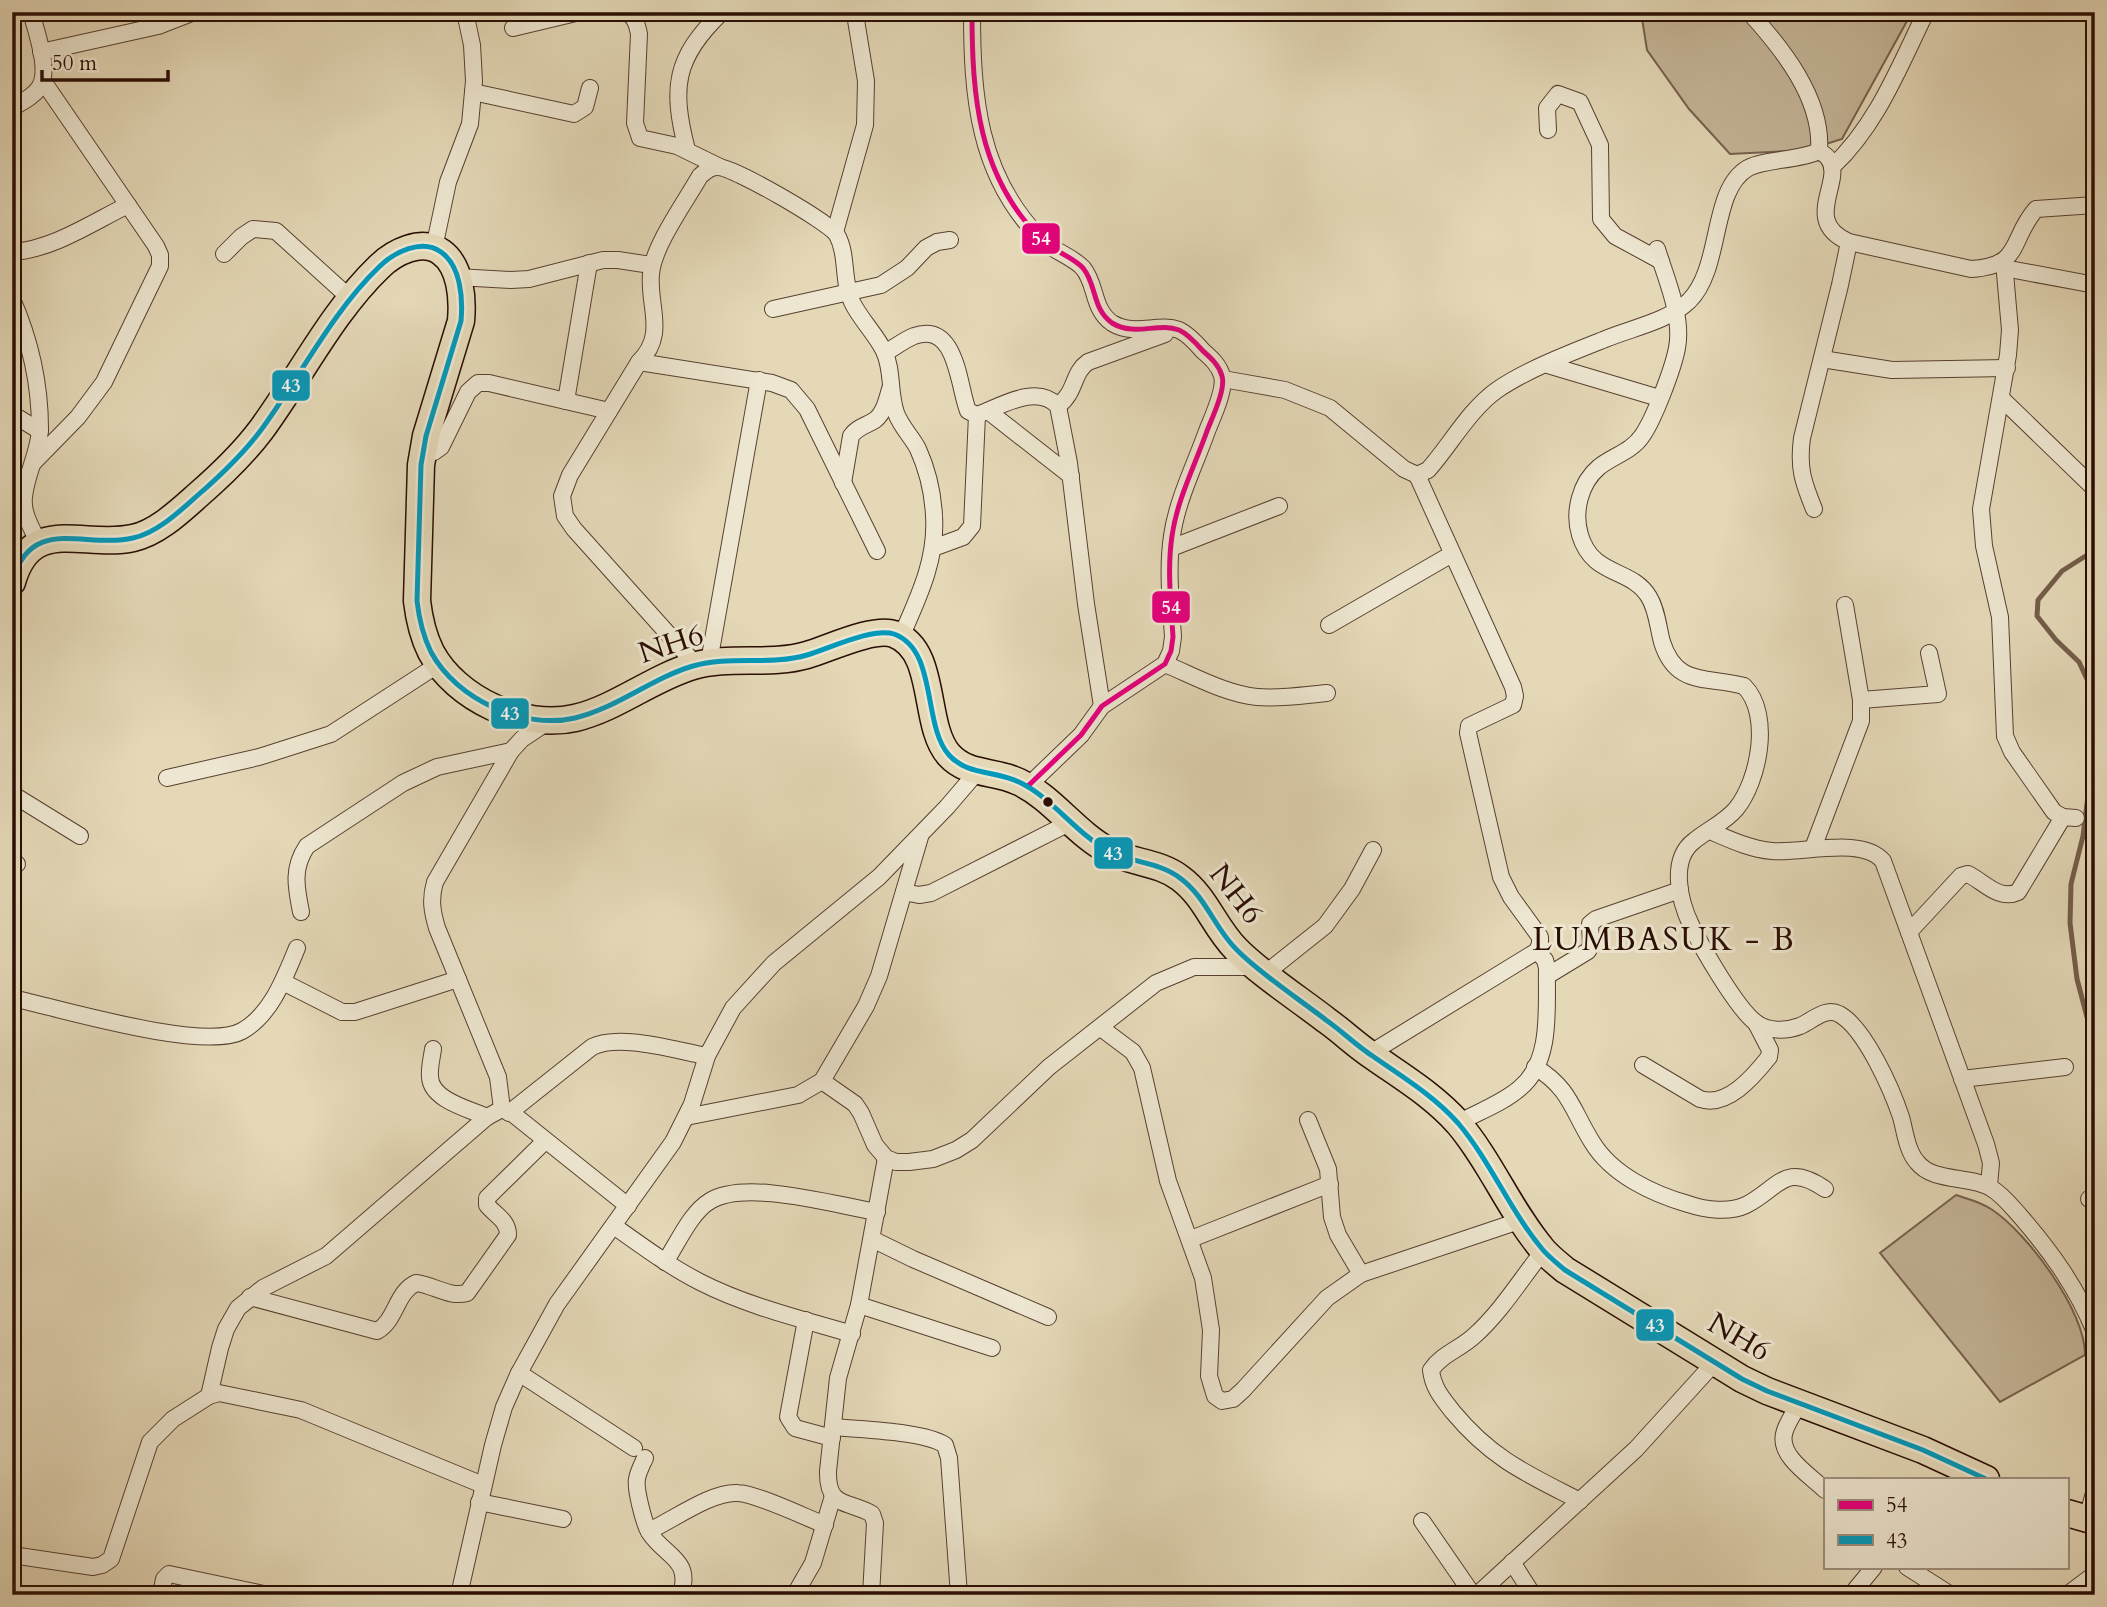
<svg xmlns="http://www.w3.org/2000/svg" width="2107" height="1607" font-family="Cardo,serif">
  <rect width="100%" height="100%" fill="#e4d8b7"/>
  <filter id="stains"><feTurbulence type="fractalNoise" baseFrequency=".00286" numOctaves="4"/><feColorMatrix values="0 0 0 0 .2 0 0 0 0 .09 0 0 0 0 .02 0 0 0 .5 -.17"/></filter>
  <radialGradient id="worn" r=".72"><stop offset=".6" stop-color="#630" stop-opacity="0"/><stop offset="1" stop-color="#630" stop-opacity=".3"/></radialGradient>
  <g fill="#c4b598" stroke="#77614e" stroke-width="2">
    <path d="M1641 12H1912L1842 139 1807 150 1730 154 1689 109 1647 50Z"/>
    <path d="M1956 1195C1968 1199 1981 1202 1991 1209 2027 1232 2086 1312 2085 1355L2000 1402 1880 1253Z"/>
  </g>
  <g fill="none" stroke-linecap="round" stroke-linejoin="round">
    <path stroke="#745d4a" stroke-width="5" d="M2095 550 2062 571 2038 600 2037 616 2056 640 2079 662 2092 690 2088 796 2083 836 2071 884 2070 923 2077 979 2092 1036 2090 1078 2095 1084"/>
    <defs>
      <g id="minor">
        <path d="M625 12C635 16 637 24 639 34L635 123 640 138 677 146 720 167"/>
        <path d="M972 12C972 96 978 175 1040 238 1052 251 1072 256 1083 268 1097 285 1092 309 1112 323 1135 337 1158 322 1179 330 1188 334 1196 343 1203 351 1211 358 1219 365 1222 376 1226 389 1212 418 1207 431 1195 465 1177 500 1172 536 1167 569 1171 604 1173 637L1171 651 1165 664 1102 706 1081 735 1028 786"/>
        <path d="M513 28 580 12"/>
        <path d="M41 52 158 26 194 12"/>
        <path d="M473 92 574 114 585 107 590 88"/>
        <path d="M12 108C22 102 33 97 39 88 51 71 36 31 31 12"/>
        <path d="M1548 130 1547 108 1558 94 1580 102 1600 145 1601 219 1615 236 1661 261"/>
        <path d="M687 150C671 88 674 58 722 12"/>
        <path d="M1819 151C1822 153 1826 155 1828 158 1846 180 1800 221 1849 242L1971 269C2023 266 2009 240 2036 209L2095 205"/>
        <path d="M1832 167C1877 125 1899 67 1926 12"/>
        <path d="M835 232 865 125 866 81 856 20"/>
        <path d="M434 248 448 182 470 124 474 81 472 45 465 12"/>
        <path d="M1657 249C1666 279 1683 316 1677 348 1673 369 1654 419 1642 436 1632 451 1613 456 1599 467 1580 483 1573 512 1580 535 1593 578 1631 567 1649 597 1657 610 1658 627 1662 642 1676 687 1707 676 1744 686 1772 714 1759 781 1736 809 1724 823 1707 830 1694 841 1669 860 1680 902 1691 925 1702 948 1736 1007 1755 1022 1767 1032 1787 1031 1800 1026 1812 1021 1825 1007 1839 1014 1865 1028 1892 1090 1901 1117 1905 1131 1907 1151 1917 1162 1933 1183 1970 1175 1991 1188 2003 1195 2012 1207 2021 1217 2052 1253 2077 1288 2095 1332"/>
        <path d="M12 252C52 250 93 222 128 205"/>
        <path d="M224 254 241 237 253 229 276 231 351 299"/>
        <path d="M2004 262 2010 330 2008 355 1981 509 1984 546 2000 617 2005 736 2012 752 2054 812 2063 817 2076 818"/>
        <path d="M2004 268 2095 285"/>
        <path d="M457 277 511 280 529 279 603 260H618L651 265"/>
        <path d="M12 299C31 342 40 383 40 429 39 453 26 474 24 497 22 513 32 529 39 543"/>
        <path d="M773 309 881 285 907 268 926 248 937 242 950 240"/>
        <path d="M885 353C894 348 904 340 914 336 957 321 958 385 968 411L977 415C1000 407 1036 383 1058 406L1069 463 1086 604 1102 706"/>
        <path d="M1822 359 1892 370 2007 368"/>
        <path d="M639 362 772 383 791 390 807 409 877 551"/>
        <path d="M1548 365 1659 398"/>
        <path d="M1223 379 1285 390 1330 408 1404 469 1417 475 1428 470C1451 444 1469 410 1497 390 1526 370 1570 353 1603 340 1631 328 1667 322 1689 301 1723 267 1710 190 1748 168 1764 159 1798 161 1819 151 1823 99 1782 48 1749 12"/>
        <path d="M2002 399 2095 489"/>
        <path d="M566 401 589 263"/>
        <path d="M1058 406C1077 391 1072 373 1088 362L1165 334"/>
        <path d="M988 411 1071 476"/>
        <path d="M12 414 40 431"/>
        <path d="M422 455 434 452 441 447 468 392 478 383H489L609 411"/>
        <path d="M34 462 78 417 104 382 160 266V255L156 246 43 81"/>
        <path d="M843 483 851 436C857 427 866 426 875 420 884 413 887 400 890 389"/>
        <path d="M1814 509C1803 482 1798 468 1802 438L1840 285 1849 242"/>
        <path d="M933 548 963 537 972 526 977 415"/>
        <path d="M1171 548 1279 506"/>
        <path d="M1329 625 1452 554"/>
        <path d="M709 662 759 380"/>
        <path d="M1165 664C1194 676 1226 694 1257 697 1281 699 1304 695 1327 693"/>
        <path d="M696 665 574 529 565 516 562 496 570 475 639 362C667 334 648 307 651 274 653 246 686 201 700 176 706 171 710 167 718 167 733 167 829 222 837 235 848 255 842 281 852 302 860 319 875 333 884 351 893 370 889 393 896 413 901 427 912 437 918 449 927 469 933 494 934 516 937 560 918 598 901 637"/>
        <path d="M1861 700 1938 694 1929 653"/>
        <path d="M167 778 259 757 331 734 439 664"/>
        <path d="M12 794 80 836"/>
        <path d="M1710 831C1731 840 1750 849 1772 851 1802 854 1862 836 1883 861L1986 1144 1991 1163 1989 1186"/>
        <path d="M1813 848 1861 721V700L1845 605"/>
        <path d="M12 865 17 864"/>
        <path d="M904 892 919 895 931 893 1069 823"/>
        <path d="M301 912C296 887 292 868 307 846L403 783 437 767 511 751"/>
        <path d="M1909 932 1961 876 1968 874C1984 882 1999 901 2018 892L2063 817"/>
        <path d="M1266 973 1325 926 1352 889 1373 850"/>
        <path d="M1547 976 1588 951 1591 945 1590 924 1596 919 1680 890"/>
        <path d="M283 982 342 1012H355L458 979"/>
        <path d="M12 998C58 1008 204 1052 242 1031 271 1015 285 977 297 948"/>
        <path d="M1101 1028 1133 1052 1142 1068 1168 1181 1203 1278 1211 1330 1209 1376 1215 1396 1222 1401 1233 1399 1243 1390 1327 1298 1361 1274 1522 1220"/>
        <path d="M433 1049C432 1057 429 1068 430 1077 431 1100 469 1109 487 1117"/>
        <path d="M1369 1054 1537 951 1540 944V937L1511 897 1501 877 1468 733 1469 726 1513 705 1515 696 1513 687 1417 475"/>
        <path d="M1643 1065 1700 1099C1727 1108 1753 1077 1769 1057L1770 1050 1756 1023"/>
        <path d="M1535 1067C1570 1088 1572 1110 1592 1142 1612 1175 1653 1194 1688 1204 1706 1210 1729 1213 1746 1205 1779 1188 1785 1161 1825 1189"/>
        <path d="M1962 1079 2065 1067"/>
        <path d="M822 1081 855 1104 861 1113 875 1145 886 1158 896 1162H909L933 1159 956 1150 972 1140 1049 1067 1156 983 1194 967H1256"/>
        <path d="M502 1109 498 1077 437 928C432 911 430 899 435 882L511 751 522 739 549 721"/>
        <path d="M509 1113 592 1047C620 1033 677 1051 707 1056"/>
        <path d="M686 1117 798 1095 822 1081 866 1006 879 976 920 837"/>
        <path d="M1308 1120 1328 1169 1332 1217 1338 1235 1361 1274"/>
        <path d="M1458 1123C1478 1112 1503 1103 1520 1088 1553 1061 1546 1006 1547 968L1545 960 1537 951"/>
        <path d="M2089 1199 2095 1198"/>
        <path d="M614 1226C642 1246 669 1266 700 1282 747 1306 801 1319 852 1334"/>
        <path d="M872 1239 913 1259 1048 1317"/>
        <path d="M1191 1239 1330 1184"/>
        <path d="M1544 1250C1521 1279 1501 1312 1474 1336 1460 1349 1442 1354 1431 1370 1433 1388 1442 1398 1453 1412 1492 1459 1527 1474 1580 1501"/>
        <path d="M665 1262C678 1243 690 1213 710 1201 746 1179 835 1205 877 1212"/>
        <path d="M250 1297 377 1331C396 1321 396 1292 416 1283 434 1285 449 1298 467 1293L508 1235C508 1220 496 1216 487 1205V1198L545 1141"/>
        <path d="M859 1305 992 1348"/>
        <path d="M806 1320 788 1417 795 1428 832 1438"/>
        <path d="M519 1373 634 1448"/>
        <path d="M209 1396 220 1348 226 1329 238 1308 263 1288 326 1256 487 1117 502 1109 513 1114 628 1206"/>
        <path d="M1799 1404C1794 1413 1786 1424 1784 1434 1779 1457 1811 1476 1825 1490"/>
        <path d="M834 1427C862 1430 923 1431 945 1445L949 1458 959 1595"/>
        <path d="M645 1458C642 1465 638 1472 637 1479 635 1489 644 1523 649 1532 665 1557 692 1558 681 1595"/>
        <path d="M479 1502 563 1519"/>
        <path d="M2087 1519 2095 1489"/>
        <path d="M1422 1521 1473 1595"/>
        <path d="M649 1531C673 1520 712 1491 738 1493 757 1494 805 1517 825 1525"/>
        <path d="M12 1555 93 1567 102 1565 111 1559 150 1442 173 1419 209 1396 219 1393 301 1410 483 1485"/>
        <path d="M1512 1562 1533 1595"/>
        <path d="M1907 1567 1951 1595"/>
        <path d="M798 1589 813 1563 833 1496"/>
        <path d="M161 1595 164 1579 169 1574 268 1595"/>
        <path d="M459 1595 493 1445 504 1407 519 1373 557 1304 673 1142 692 1104 707 1056 733 1008 774 963 879 877 947 807 977 772"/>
        <path d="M871 1595 875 1523 872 1514C847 1500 827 1508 828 1471L838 1378 859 1305 886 1158"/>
        <path d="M1477 1595 1636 1449 1715 1362"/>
        <path d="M1851 1595 1874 1567"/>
        <path d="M2067 1595 2095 1574"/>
      </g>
      <g id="trunk">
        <path d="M12 582C31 514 84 549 133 538 157 533 180 511 198 495 221 475 243 454 261 430 300 377 332 312 379 267 394 252 422 238 441 252 461 266 463 299 461 321L426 436 421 465 417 601C419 618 423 636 431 652 456 699 523 730 575 718 617 708 652 678 693 666 730 655 769 666 807 655 828 649 873 627 894 634 938 650 922 725 949 755 968 776 995 770 1019 782 1053 798 1075 833 1109 851 1132 863 1159 862 1180 878 1206 897 1214 927 1236 949 1259 973 1299 999 1326 1020 1343 1032 1357 1046 1374 1057 1404 1078 1434 1096 1458 1123 1491 1162 1510 1211 1543 1250 1549 1257 1558 1264 1565 1270L1742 1379 1767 1391 1923 1450 1986 1479"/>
        <path d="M2067 1513 2095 1521"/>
      </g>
    </defs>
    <use href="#minor" stroke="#584030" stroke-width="18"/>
    <use href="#trunk" stroke="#2a0d03" stroke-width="29"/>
    <use href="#minor" stroke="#ede6d0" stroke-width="16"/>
    <use href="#trunk" stroke="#e4d8b7" stroke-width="26"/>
    <defs>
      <path id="bus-1" d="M972 12C972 96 978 175 1040 238 1052 251 1072 256 1083 268 1097 285 1092 309 1112 323 1135 337 1158 322 1179 330 1188 334 1196 343 1203 351 1211 358 1219 365 1222 376 1226 389 1212 418 1207 431 1195 465 1177 500 1172 536 1167 569 1171 604 1173 637L1171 651 1165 664 1102 706 1081 735 1028 786"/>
      <path id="bus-2" d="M12 582C31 514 84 549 133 538 157 533 180 511 198 495 221 475 243 454 261 430 300 377 332 312 379 267 394 252 422 238 441 252 461 266 463 299 461 321L426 436 421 465 417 601C419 618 423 636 431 652 456 699 523 730 575 718 617 708 652 678 693 666 730 655 769 666 807 655 828 649 873 627 894 634 938 650 922 725 949 755 968 776 995 770 1019 782 1053 798 1075 833 1109 851 1132 863 1159 862 1180 878 1206 897 1214 927 1236 949 1259 973 1299 999 1326 1020 1343 1032 1357 1046 1374 1057 1404 1078 1434 1096 1458 1123 1491 1162 1510 1211 1543 1250 1549 1257 1558 1264 1565 1270L1742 1379 1767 1391 1923 1450 1986 1479"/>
    </defs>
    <use href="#bus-1" stroke="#ede6d0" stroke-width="10"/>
    <use href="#bus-2" stroke="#ede6d0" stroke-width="10"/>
    <use href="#bus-1" stroke="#e5007d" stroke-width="5"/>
    <use href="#bus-2" stroke="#0499ba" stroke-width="5"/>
  </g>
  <circle fill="#2a0d03" stroke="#ede6d0" stroke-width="2.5" cx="1048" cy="802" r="6"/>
  <g text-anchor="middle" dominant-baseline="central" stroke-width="6" stroke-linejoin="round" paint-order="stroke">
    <g font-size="30" fill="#2a0d03" stroke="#ede6d0">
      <text transform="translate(671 644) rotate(-18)">NH6</text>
      <text transform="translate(1236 894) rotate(52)">NH6</text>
      <text transform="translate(1739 1337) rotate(30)">NH6</text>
    </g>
    <g font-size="32" letter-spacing="2" fill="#2a0d03" stroke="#ede6d0">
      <text x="1664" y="940">LUMBASUK - B</text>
    </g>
  </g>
  <g stroke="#ede6d0" stroke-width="2.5">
    <rect x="1021" y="222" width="40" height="33" rx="7" fill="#e5007d"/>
    <rect x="271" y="369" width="40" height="33" rx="7" fill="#0499ba"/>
    <rect x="1151" y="590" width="40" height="34" rx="7" fill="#e5007d"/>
    <rect x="490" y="697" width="40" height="33" rx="7" fill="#0499ba"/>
    <rect x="1093" y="836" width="41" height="34" rx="7" fill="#0499ba"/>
    <rect x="1635" y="1308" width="40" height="34" rx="7" fill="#0499ba"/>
  </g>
  <g font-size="19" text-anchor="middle" font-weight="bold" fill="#fff">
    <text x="1041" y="245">54</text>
    <text x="291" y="392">43</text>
    <text x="1171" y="614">54</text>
    <text x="510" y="720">43</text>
    <text x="1113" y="860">43</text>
    <text x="1655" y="1332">43</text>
  </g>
  <rect width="2107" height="1607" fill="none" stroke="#e4d8b7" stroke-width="42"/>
  <rect x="14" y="14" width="2079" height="1579" fill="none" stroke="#2a0d03" stroke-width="3.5"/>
  <rect x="21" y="21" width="2065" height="1565" fill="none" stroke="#2a0d03" stroke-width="2"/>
  <rect x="1824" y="1478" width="245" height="91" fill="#ede6d0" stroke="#9f8f7e" stroke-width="2"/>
  <rect x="1838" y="1500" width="35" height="10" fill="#e5007d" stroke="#9f8f7e" stroke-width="2"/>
  <text x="1886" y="1512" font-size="21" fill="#2a0d03">54</text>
  <rect x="1838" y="1535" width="35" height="10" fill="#0499ba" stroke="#9f8f7e" stroke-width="2"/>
  <text x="1886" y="1548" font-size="21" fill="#2a0d03">43</text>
  <path d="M42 70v10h126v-10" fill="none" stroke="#2a0d03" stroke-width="3.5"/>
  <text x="52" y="70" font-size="21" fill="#2a0d03" stroke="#ede6d0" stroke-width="5" paint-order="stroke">50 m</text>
  <rect width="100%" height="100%" filter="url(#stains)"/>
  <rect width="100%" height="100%" fill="url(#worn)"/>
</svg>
